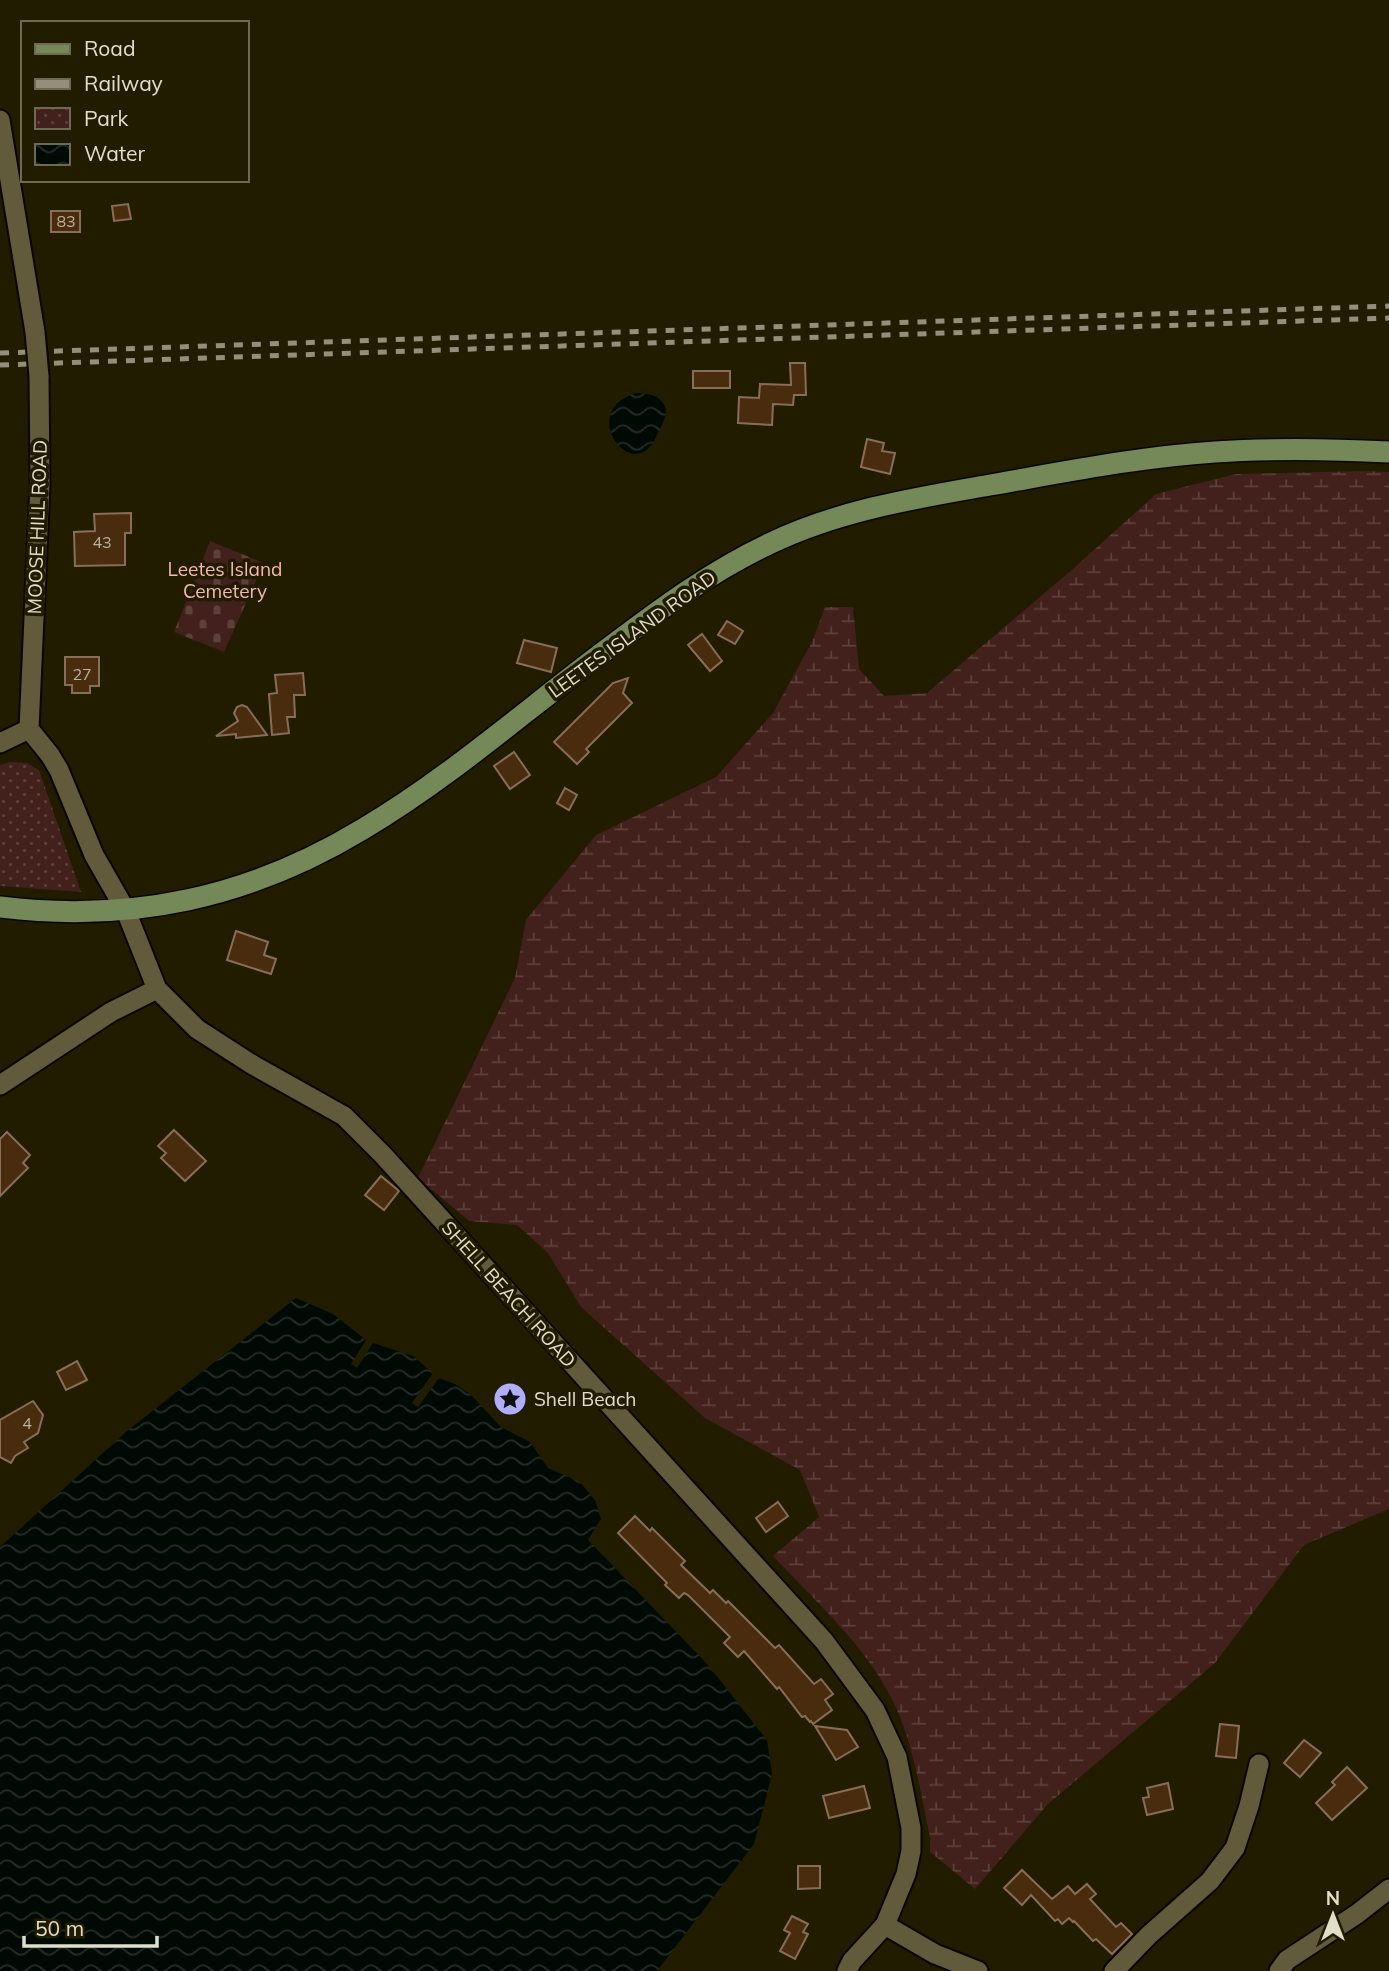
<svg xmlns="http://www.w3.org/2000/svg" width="1389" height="1971" font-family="Mulish,sans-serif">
  <defs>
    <pattern id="wetland-marsh" width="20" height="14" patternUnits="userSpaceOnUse" patternTransform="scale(1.75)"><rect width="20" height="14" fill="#42201b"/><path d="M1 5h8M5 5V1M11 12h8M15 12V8" fill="none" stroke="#5d403b"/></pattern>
    <pattern id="cemetery-stones" width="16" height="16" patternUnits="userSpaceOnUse" patternTransform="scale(1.75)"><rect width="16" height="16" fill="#42201b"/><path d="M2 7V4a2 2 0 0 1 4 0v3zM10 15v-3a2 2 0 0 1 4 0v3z" fill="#5d403b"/></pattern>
    <pattern id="park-dots" width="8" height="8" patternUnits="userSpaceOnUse" patternTransform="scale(1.75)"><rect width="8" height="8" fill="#42201b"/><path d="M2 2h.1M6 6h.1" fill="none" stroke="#5d403b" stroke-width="1.8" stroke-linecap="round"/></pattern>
    <pattern id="water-waves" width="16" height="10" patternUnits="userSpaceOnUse" patternTransform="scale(1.75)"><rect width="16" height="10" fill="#000a05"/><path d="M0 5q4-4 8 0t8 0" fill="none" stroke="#252d28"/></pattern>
  </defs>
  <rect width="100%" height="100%" fill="#211b00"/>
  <path fill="url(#wetland-marsh)" d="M1362 471 1389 472V1509L1304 1545 1215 1663 1048 1804 975 1889 930 1852V1838C920 1790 912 1733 887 1690 859 1639 812 1598 773 1556L819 1517 800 1470 705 1418 581 1307 548 1253 517 1225 469 1221 418 1178 515 978 526 920 596 835 716 777 773 713 812 642 825 607H853L859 669 884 696 927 693 1074 568 1156 494 1236 474Z"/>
  <path fill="url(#cemetery-stones)" d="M210 541 264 563 224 652 174 632Z"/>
  <path fill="url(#park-dots)" d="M10 762 27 763 39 770 81 892 0 886V765Z"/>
  <g fill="url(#water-waves)">
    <path d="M636 393C649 393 664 396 666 411 665 421 660 429 656 437 633 487 576 411 636 393Z"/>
    <path d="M296 1298 333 1314 366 1340 351 1364 357 1368 373 1343 413 1356 433 1373 412 1403 418 1407 439 1378 455 1384 470 1394 501 1427 530 1442 548 1468 580 1482 595 1500 601 1519 588 1540 708 1665 767 1740 772 1774 754 1844 657 1971H0V1547L127 1431Z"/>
  </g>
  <g fill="#482c0d" stroke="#886e57" stroke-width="2">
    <path d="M128 204 131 219 114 221 112 206Z"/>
    <rect x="51" y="211" width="29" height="21"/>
    <path d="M790 363H805L806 395H794L793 405 773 404 772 425 738 423 739 397 759 398 760 384 791 385Z"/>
    <rect x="693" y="371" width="37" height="17"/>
    <path d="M867 439 884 443 882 451 895 453 890 474 861 467Z"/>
    <path d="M131 513V533H125V565L75 566 74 532 95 531 94 514Z"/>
    <path d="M727 621 743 631 735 644 718 635Z"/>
    <path d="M702 634 722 661 710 671 688 645Z"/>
    <path d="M524 640 557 648 551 672 517 663Z"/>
    <path d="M65 657H99V686H90V693H72V685H65Z"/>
    <path d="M303 673 305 695H294L295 717H287L289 733 272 735 269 694 277 693 275 675Z"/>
    <path d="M628 678 623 693 632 703 586 749 589 752 577 764 554 742 613 683Z"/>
    <path d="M242 705 247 707 267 735 236 738V734L216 736 238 721 234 713 237 707Z"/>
    <path d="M514 752 530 775 510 789 494 766Z"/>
    <path d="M565 788 577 795 569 810 557 803Z"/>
    <path d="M236 931 268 942 264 955 276 959 271 974 227 960Z"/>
    <path d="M174 1130 206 1161 185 1181 161 1158 166 1153 158 1146Z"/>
    <path d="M7 1132 30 1155 23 1163 28 1168 0 1196V1139Z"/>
    <path d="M381 1176 399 1191 384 1210 365 1195Z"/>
    <path d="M77 1361 87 1380 66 1390 57 1372Z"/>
    <path d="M33 1401 43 1415 38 1433 24 1442 28 1448 15 1456 11 1463 0 1457V1420Z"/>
    <path d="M778 1502 788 1516 766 1532 756 1518Z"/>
    <path d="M635 1516 650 1531 652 1528 685 1561 681 1565 710 1593 713 1590 726 1603 728 1601 775 1648 779 1645 814 1684 821 1679 833 1694 825 1700 832 1710 813 1724 811 1721 810 1722 805 1716 802 1717 779 1687 777 1689 744 1651 738 1657 724 1643 730 1637 688 1595 684 1593 679 1598 665 1585 667 1583 618 1533Z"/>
    <path d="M1220 1724 1239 1726 1236 1758 1216 1756Z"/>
    <path d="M815 1726 847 1730 858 1747 836 1760Z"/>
    <path d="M1304 1740 1321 1753 1300 1777 1284 1763Z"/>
    <path d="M1347 1767 1367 1788 1332 1820 1316 1803 1335 1785 1332 1782Z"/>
    <path d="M1168 1783 1173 1809 1147 1815 1143 1798 1149 1797 1147 1788Z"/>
    <path d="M864 1786 870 1808 829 1818 823 1796Z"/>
    <path d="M798 1866H820V1888L798 1889Z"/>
    <path d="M1022 1870 1052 1899 1068 1886 1075 1894 1087 1884 1096 1894 1090 1899 1116 1927 1121 1923 1132 1934 1112 1954 1096 1939 1093 1941 1074 1921 1073 1922 1069 1918 1062 1924 1058 1919 1055 1921 1031 1895 1022 1905 1004 1888Z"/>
    <path d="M792 1916 808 1924 803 1932 808 1934 795 1959 780 1951 790 1933 784 1930Z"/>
  </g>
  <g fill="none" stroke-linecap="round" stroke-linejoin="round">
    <defs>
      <g id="minor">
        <path d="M0 120 35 332"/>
        <path d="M39 376 40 484 29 729 50 755 59 770 94 855 126 911 157 989 197 1029 253 1065 344 1116 383 1155 824 1641 875 1710 897 1757 911 1828V1851L906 1874 885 1925 852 1961 847 1971"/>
        <path d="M0 743 29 729"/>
        <path d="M0 1085 111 1012 157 989"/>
        <path d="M885 1925 935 1954 978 1971"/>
        <path d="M1114 1971 1149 1935 1210 1881 1235 1848 1249 1806 1259 1764"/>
        <path d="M1279 1971 1287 1960 1357 1914 1389 1889"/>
      </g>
      <path id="major" d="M0 907C131 923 249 898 363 829 449 778 526 710 606 650 659 610 711 571 771 543 840 510 916 498 990 485 1065 472 1139 457 1215 452 1273 448 1331 449 1389 452"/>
    </defs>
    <use href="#minor" stroke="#0a0500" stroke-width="23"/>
    <use href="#major" stroke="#0a0500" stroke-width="24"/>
    <use href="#minor" stroke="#615b3c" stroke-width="19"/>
    <use href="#major" stroke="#758858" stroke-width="21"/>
    <g stroke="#948f7a" stroke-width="5" stroke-dasharray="9 9" stroke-linecap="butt">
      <path d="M0 353 1389 306"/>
      <path d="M0 365 1389 318"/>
    </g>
    <defs>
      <path id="minor-bridge" d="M35 332 39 376"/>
    </defs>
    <use href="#minor-bridge" stroke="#0a0500" stroke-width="23" stroke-linecap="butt"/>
    <use href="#minor-bridge" stroke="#615b3c" stroke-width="19"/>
  </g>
  <defs>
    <symbol id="sight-disc" viewBox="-11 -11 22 22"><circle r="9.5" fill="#b0aefa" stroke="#211b00"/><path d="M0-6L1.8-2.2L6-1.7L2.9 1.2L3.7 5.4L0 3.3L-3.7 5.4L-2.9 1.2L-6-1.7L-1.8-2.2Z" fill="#111"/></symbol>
  </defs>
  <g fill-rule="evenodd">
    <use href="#sight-disc" x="491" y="1380" width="38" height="38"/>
  </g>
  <g text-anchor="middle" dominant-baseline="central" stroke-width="7" stroke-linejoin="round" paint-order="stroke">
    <g font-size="16" fill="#bbb29c">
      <text x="66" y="221">83</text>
      <text x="102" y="542">43</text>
      <text x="82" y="674">27</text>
      <text x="27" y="1423">4</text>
    </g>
    <g font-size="19" fill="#e1decc" stroke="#211b00">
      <text transform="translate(37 527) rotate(-88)">MOOSE HILL ROAD</text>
      <text transform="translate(632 634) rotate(-36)">LEETES ISLAND ROAD</text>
      <text transform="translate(509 1294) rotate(48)">SHELL BEACH ROAD</text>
    </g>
    <g font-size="19" fill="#f6b9b0" stroke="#211b00">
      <text x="225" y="569">Leetes Island<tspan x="225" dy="22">Cemetery</tspan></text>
    </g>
    <g font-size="19" fill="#e1decc" stroke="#211b00" text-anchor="start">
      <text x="534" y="1399">Shell Beach</text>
    </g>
  </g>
  <rect x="21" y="21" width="228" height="161" fill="#211b00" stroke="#6e6952" stroke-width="2"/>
  <rect x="35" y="44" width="35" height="10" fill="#758858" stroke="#6e6952" stroke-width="2"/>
  <text x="84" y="56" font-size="21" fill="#e1decc">Road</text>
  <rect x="35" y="79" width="35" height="10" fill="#948f7a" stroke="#6e6952" stroke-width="2"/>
  <text x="84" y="91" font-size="21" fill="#e1decc">Railway</text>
  <rect x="35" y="108" width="35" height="21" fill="url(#park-dots)" stroke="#6e6952" stroke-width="2"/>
  <text x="84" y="126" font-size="21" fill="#e1decc">Park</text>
  <rect x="35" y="144" width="35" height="21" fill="url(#water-waves)" stroke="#6e6952" stroke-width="2"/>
  <text x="84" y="161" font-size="21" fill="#e1decc">Water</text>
  <g transform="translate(1333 1915)" stroke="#211b00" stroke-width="5" paint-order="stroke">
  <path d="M0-5L12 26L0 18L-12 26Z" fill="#e1decc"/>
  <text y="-10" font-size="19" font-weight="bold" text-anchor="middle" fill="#e1decc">N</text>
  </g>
  <path d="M24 1936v10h133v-10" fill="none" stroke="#e1decc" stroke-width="3.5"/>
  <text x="35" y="1936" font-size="21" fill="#e1decc" stroke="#211b00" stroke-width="5" paint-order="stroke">50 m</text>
</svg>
